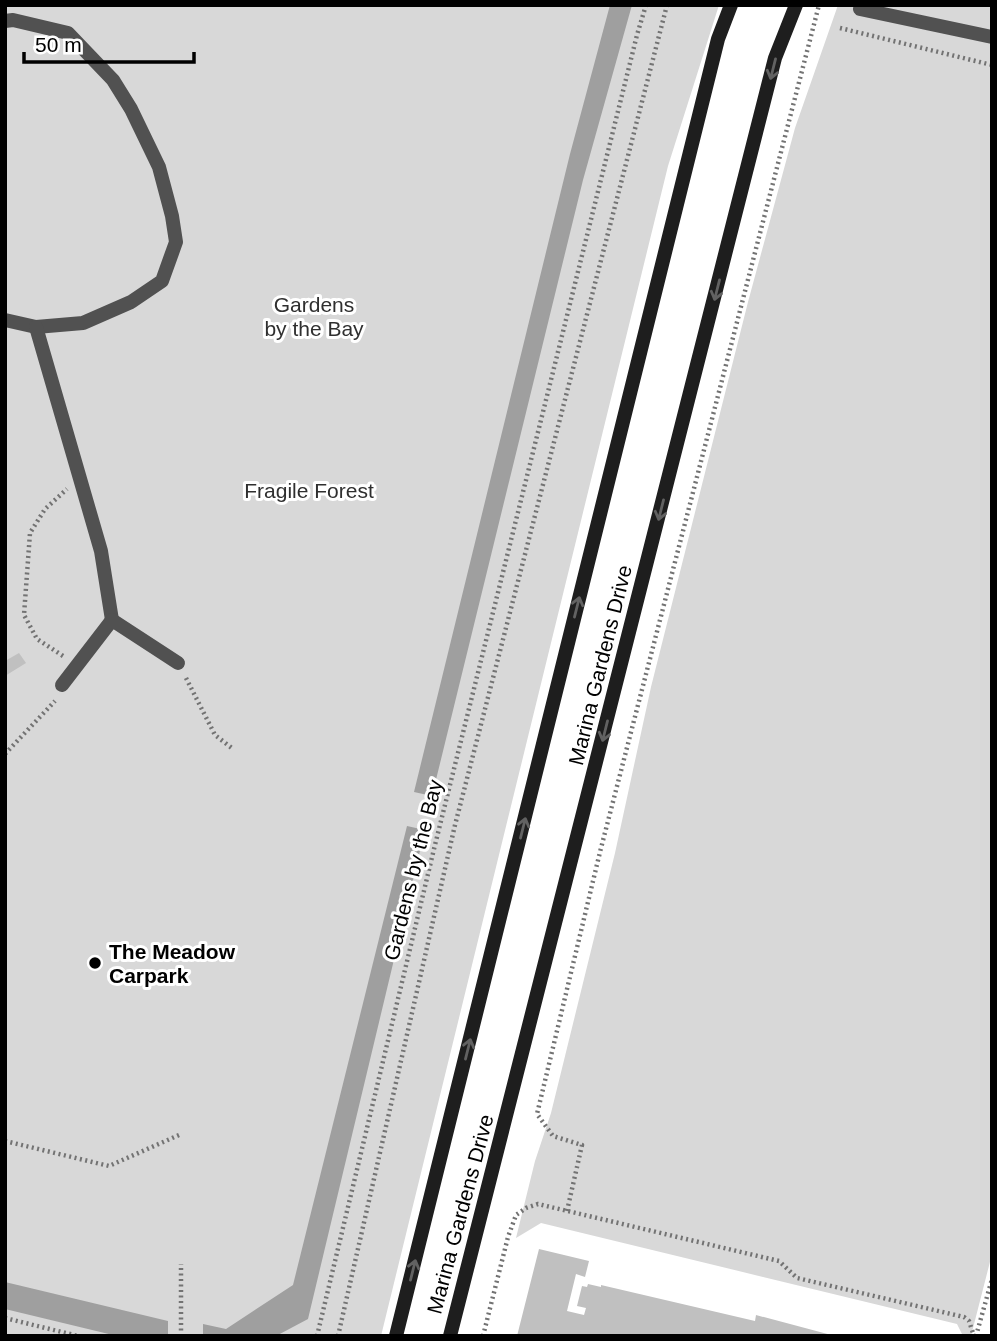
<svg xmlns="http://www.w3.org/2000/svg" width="997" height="1341" font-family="Helvetica,sans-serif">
  <rect width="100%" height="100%" fill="#fff"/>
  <g fill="#d8d8d8">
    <path d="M5 5H719L668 166 381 1336H5Z"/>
    <path d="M838 5H992V1254L971 1336H963L957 1324 541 1223 516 1238 535 1161 551 1113 615 853 651 687 748 302 795 128Z"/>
  </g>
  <g fill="#9f9f9f">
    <path d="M610 5H632L583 180 432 796 414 792 570 154Z"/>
    <path d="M407 826 425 830 308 1319 276 1336H203V1324L226 1329 293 1285Z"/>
    <path d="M5 1282 168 1321V1336H117L5 1309Z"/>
  </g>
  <g fill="#c0c0c0">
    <path d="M19 653 26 663 5 676V661Z"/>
    <path d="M539 1249 589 1261 585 1277 576 1274 567 1311 584 1315 586 1308 577 1306 582 1286 587 1287 588 1284 601 1287V1285L755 1321 756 1315 835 1336H517Z"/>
  </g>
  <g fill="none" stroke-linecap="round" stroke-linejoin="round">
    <g stroke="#737373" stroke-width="4.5" stroke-dasharray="2 3.5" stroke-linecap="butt">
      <path d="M840 28 992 65"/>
      <path d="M63 656 37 639 24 615 30 533 45 509 67 489"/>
      <path d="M186 678 215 735 233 749"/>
      <path d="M5 754 55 701"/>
      <path d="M5 1141 109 1166 179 1135"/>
      <path d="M567 1211 582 1145 553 1136 537 1114 600 852 819 5"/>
      <path d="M5 1318 78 1336"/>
      <path d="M181 1336V1264"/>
      <path d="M317 1336 434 849 637 35 646 5"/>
      <path d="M338 1336 455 825 667 5"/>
      <path d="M483 1336 508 1237 516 1215 526 1208 538 1204 779 1261 797 1278 964 1317 969 1321 974 1336"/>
      <path d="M976 1336 992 1279"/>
    </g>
    <g stroke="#515151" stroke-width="14">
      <path d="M861 5 860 9 992 37"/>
      <path d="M5 21 13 20 68 33 113 80 131 109 159 167 172 216 176 242 162 281 131 302 83 323 36 327 5 320"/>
      <path d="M36 327 101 551 112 620"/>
      <path d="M62 685 112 620 178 663"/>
    </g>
    <g stroke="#1e1e1e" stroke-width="14">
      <path d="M396 1336 718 39 731 5"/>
      <path d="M450 1336 775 58 796 5"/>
    </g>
  </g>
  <defs><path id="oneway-shaft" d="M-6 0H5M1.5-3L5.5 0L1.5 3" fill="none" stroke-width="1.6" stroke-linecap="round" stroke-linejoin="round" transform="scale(1.75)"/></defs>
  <g stroke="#626262">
    <use href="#oneway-shaft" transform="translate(773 69) rotate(104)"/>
    <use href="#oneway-shaft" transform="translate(717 290) rotate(104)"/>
    <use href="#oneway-shaft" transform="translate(661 510) rotate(104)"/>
    <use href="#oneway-shaft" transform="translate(577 607) rotate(-76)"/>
    <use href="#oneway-shaft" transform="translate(605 731) rotate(104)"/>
    <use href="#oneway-shaft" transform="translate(523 828) rotate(-76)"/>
    <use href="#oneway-shaft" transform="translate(468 1049) rotate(-76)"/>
    <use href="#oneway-shaft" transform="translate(413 1270) rotate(-76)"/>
  </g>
  <circle fill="#000" stroke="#fff" stroke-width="2.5" cx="95" cy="963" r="7"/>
  <g text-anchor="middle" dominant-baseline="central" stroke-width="6" stroke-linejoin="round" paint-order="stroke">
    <g font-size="21" fill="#2f2f2f" stroke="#fff">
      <text x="314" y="304">Gardens<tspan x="314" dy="24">by the Bay</tspan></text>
      <text x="309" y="490">Fragile Forest</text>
    </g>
    <g font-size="21" fill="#000" stroke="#fff">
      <text transform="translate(600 665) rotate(-76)">Marina Gardens Drive</text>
      <text transform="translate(413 870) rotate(-76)">Gardens by the Bay</text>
      <text transform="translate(460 1214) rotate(-75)">Marina Gardens Drive</text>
    </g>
    <g font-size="21" font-weight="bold" fill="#000" stroke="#fff" text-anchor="start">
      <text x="109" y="951">The Meadow<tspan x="109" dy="24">Carpark</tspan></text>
    </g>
  </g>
  <rect width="997" height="1341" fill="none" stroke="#000000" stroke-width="14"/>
  <path d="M24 52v10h170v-10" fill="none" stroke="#000000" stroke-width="3.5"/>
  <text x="35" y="52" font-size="21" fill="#000000" stroke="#ffffff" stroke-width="5" paint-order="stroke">50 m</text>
</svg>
